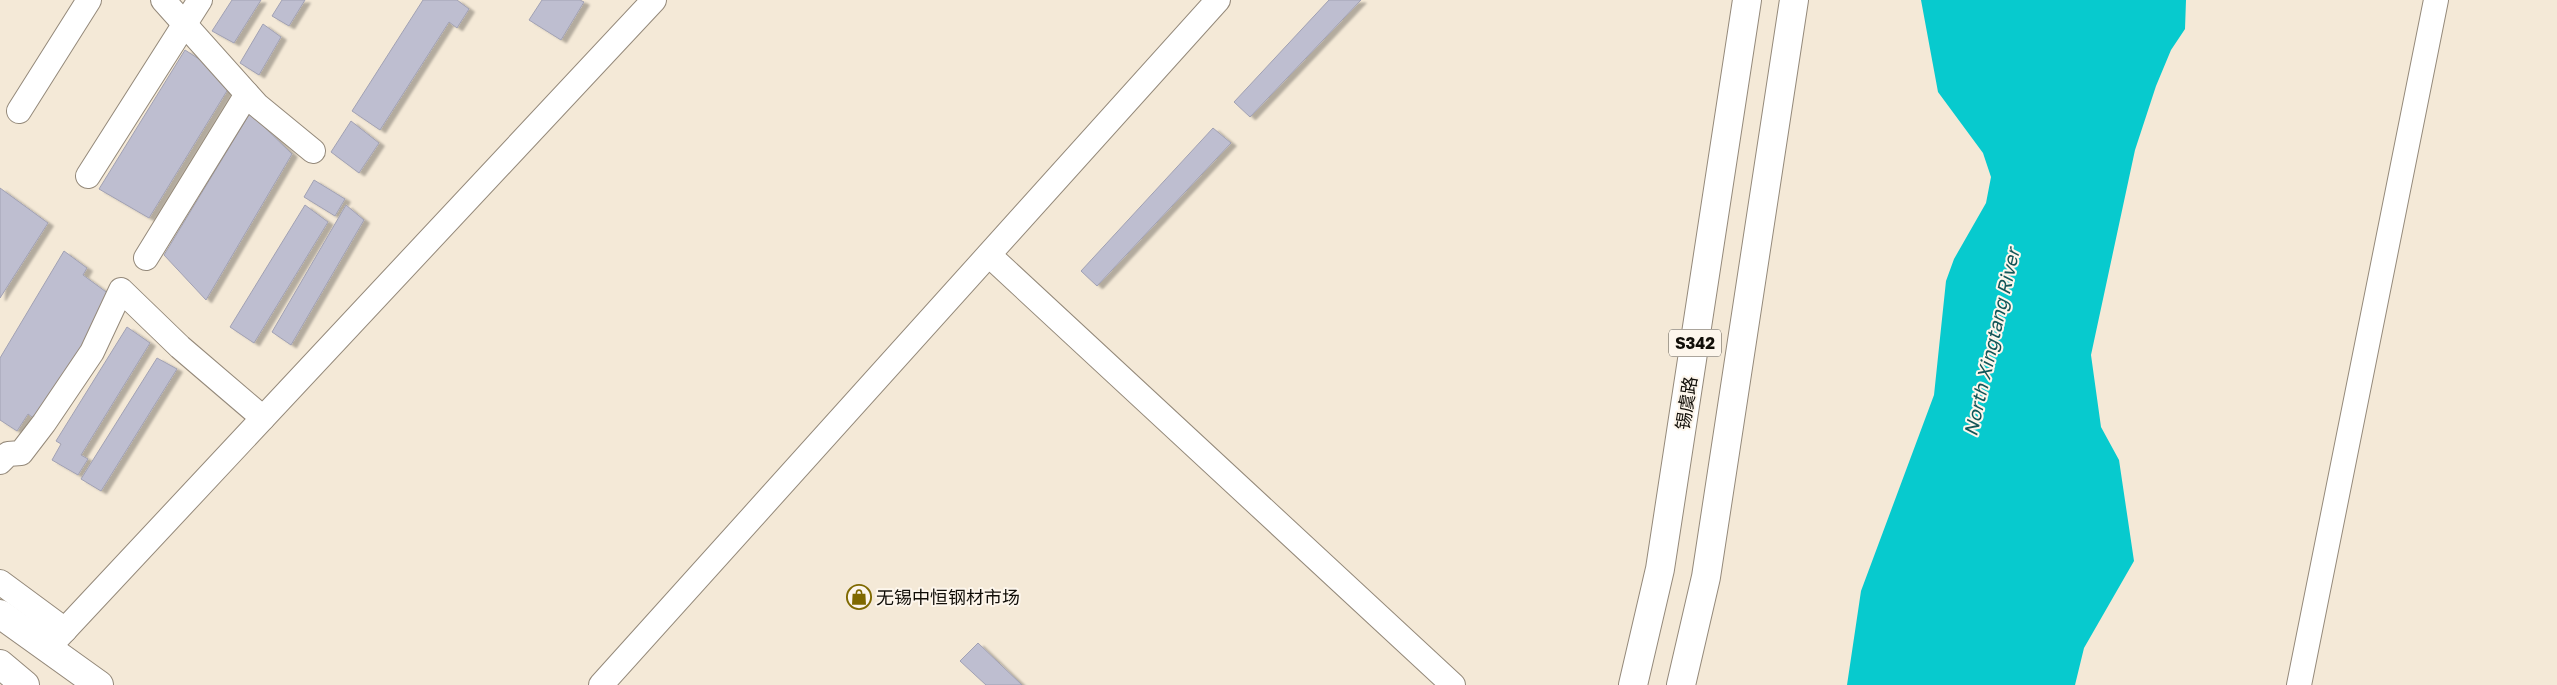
<svg xmlns="http://www.w3.org/2000/svg" width="2557" height="685" font-family="'Golos Text','Noto Sans SC',sans-serif">
  <defs>
    <filter id="shadow"><feDropShadow dx="5.5" dy="3" stdDeviation="1" flood-color="#0004"/></filter>
  </defs>
  <rect width="100%" height="100%" fill="#f4e9d7"/>
  <path fill="#07cace" d="M1921 0H2186L2185 29 2171 50 2156 86 2135 150 2091 355 2101 427 2119 460 2134 561 2084 648 2075 685H1847L1861 591 1934 395 1946 281 1954 259 1986 203 1991 177 1983 153 1938 92Z"/>
  <g fill="#bebed0" stroke="#a1a1b3" filter="url(#shadow)">
    <path d="M232 0H261L234 43 212 31Z"/>
    <path d="M282 0H305L289 26 272 16Z"/>
    <path d="M423 0H457L469 9 457 28 449 22 380 130 352 111Z"/>
    <path d="M542 0H580L584 2 561 40 529 20Z"/>
    <path d="M1329 0H1361L1250 117 1234 102Z"/>
    <path d="M263 24 281 37 259 75 240 63Z"/>
    <path d="M185 50 233 81 149 218 99 189Z"/>
    <path d="M250 113 292 154 206 300 164 255Z"/>
    <path d="M351 121 379 143 359 173 331 152Z"/>
    <path d="M1213 128 1231 143 1097 286 1081 271Z"/>
    <path d="M314 180 345 199 335 216 304 197Z"/>
    <path d="M0 188 48 223 0 298Z"/>
    <path d="M305 205 328 222 254 343 230 327Z"/>
    <path d="M346 205 364 220 291 345 272 332Z"/>
    <path d="M64 251 87 268 83 275 113 297 39 422 28 414 17 431 0 420V358Z"/>
    <path d="M127 327 150 343 81 455 88 459 78 475 52 460 61 444 56 441Z"/>
    <path d="M157 358 177 369 101 491 81 479Z"/>
    <path d="M978 643 1022 685H986L960 661Z"/>
  </g>
  <g fill="none" stroke-linecap="round" stroke-linejoin="round">
    <defs>
      <g id="minor">
        <path d="M163 0 257 105 313 151"/>
        <path d="M19 111 89 0"/>
        <path d="M88 176 200 0"/>
        <path d="M989 255 1453 685"/>
        <path d="M146 258 247 94"/>
        <path d="M0 462 8 454 21 453 44 423 92 352 121 290 180 347 263 418"/>
        <path d="M0 582 65 630"/>
        <path d="M48 648 654 0"/>
        <path d="M601 685 1218 0"/>
        <path d="M2299 685 2436 0"/>
      </g>
      <g id="major">
        <path d="M0 614 99 685"/>
        <path d="M0 664 25 685"/>
        <path d="M1633 685 1660 569 1747 0"/>
        <path d="M1681 685 1706 577 1794 0"/>
      </g>
    </defs>
    <use href="#minor" stroke="#94897a" stroke-width="26"/>
    <use href="#major" stroke="#94897a" stroke-width="30"/>
    <use href="#minor" stroke="#fff" stroke-width="24"/>
    <use href="#major" stroke="#fff" stroke-width="28"/>
  </g>
  <defs>
    <symbol id="shop-ring" viewBox="-11 -11 22 22"><circle r="9.5" fill="#fdf6ec" stroke="#7f6900" stroke-width="1.5"/><path d="M-5-2.5h2.3a2.7 3.5 0 0 1 5.4 0H5L5.5 6h-11ZM-1.5-2.5h3a1.5 2.3 0 0 0-3 0Z" fill="#7f6900"/></symbol>
  </defs>
  <g fill-rule="evenodd">
    <use href="#shop-ring" x="845" y="583" width="28" height="28"/>
  </g>
  <g text-anchor="middle" dominant-baseline="central" stroke-width="4" stroke-linejoin="round" paint-order="stroke">
    <rect fill="#fdf6ec" stroke="#58544c" stroke-width="1" x="1669" y="329.5" width="52" height="27" rx="4"/>
    <g font-size="16" font-weight="bold" fill="#110e08">
      <text x="1695" y="343">S342</text>
    </g>
    <g font-size="18" fill="#110e08" stroke="#fdf6ec">
      <text transform="translate(1686 403) rotate(-81)">锡虞路</text>
    </g>
    <g font-size="18" fill="#110e08" stroke="#fdf6ec" text-anchor="start">
      <text x="876" y="597">无锡中恒钢材市场</text>
    </g>
    <g font-size="19" font-style="italic" fill="#135658" stroke="#fdf6ec">
      <text transform="translate(1991 342) rotate(-77)">North Xingtang River</text>
    </g>
  </g>
</svg>
